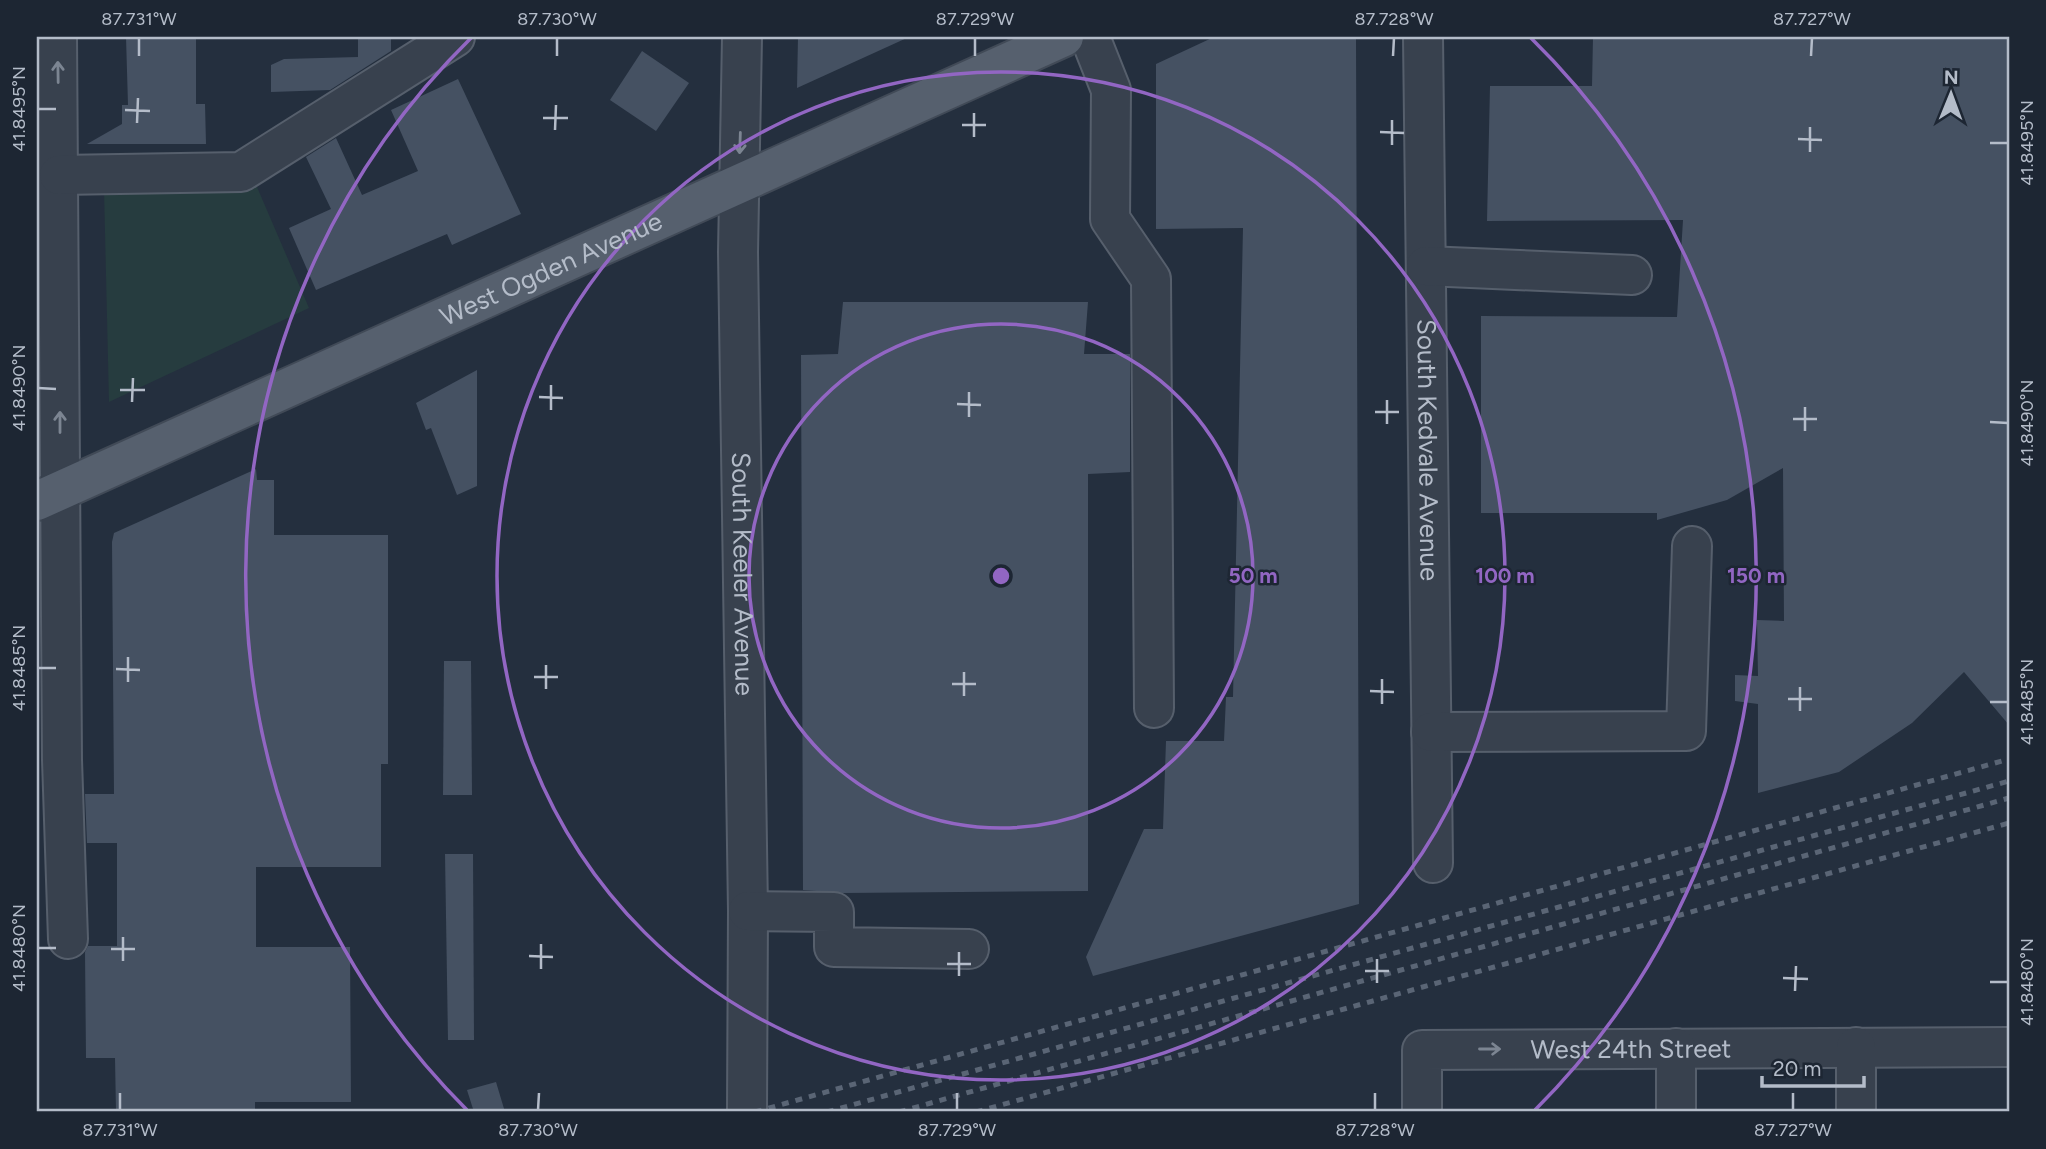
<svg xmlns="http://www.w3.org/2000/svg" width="2046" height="1149" font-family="Figtree,sans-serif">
  <rect width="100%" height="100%" fill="#242f3e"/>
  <path fill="#263c3f" d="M257 187 309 308 109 402 104 190Z"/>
  <g fill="#455162">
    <path d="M126 37H196V104H205L206 144H87L122 124V105H128Z"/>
    <path d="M358 37H391V51L330 90 271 92V65L284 59 358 57Z"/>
    <path d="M798 37H909L797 88Z"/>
    <path d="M1214 37H1356L1359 904 1093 976 1086 957 1144 829H1163L1166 741H1224L1226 697H1233L1243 228 1156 229V64Z"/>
    <path d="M1593 37H2009V725L1964 672 1912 723 1839 772 1758 793V704L1735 701V675L1758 676 1757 620 1784 621 1783 468 1727 500 1657 520V513H1481V316L1677 317 1683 220 1487 221 1490 86H1592Z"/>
    <path d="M642 51 689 83 656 131 610 100Z"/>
    <path d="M458 79 521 214 452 245 447 234 316 290 289 228 331 209 306 157 336 138 362 195 418 171 391 110Z"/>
    <path d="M843 302H1088L1084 354H1130V472L1088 474V891L843 893 803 890 801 355 838 354Z"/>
    <path d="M477 370V486L457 495 431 428 426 430 416 403Z"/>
    <path d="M256 469 257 480H274V535H388V764H381V867H256V947H350L351 1102H255V1112H116L115 1058H86L85 952 88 946H117V843H87L85 794H114L112 542 114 533Z"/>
    <path d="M444 661H471L472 795H443Z"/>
    <path d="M445 854H473L474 1040H448Z"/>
    <path d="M496 1082 505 1112H474L467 1090Z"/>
  </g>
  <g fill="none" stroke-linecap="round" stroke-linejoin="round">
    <defs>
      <g id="minor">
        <path d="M57 37 62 760 68 939"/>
        <path id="s1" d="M742 37 738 252 748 911 747 1112"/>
        <path d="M1090 37 1111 90 1110 219 1151 279 1154 708"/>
        <path id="s2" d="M1423 37 1433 863"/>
        <path d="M59 175 241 172 455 37"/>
        <path d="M1426 266 1632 275"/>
        <path d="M1431 732 1686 731 1692 546"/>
        <path d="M748 911 834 912V947L969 949"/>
        <path id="s3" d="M1422 1112V1050L2009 1047"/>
        <path d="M1676 1112V1048"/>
        <path d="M1856 1112V1047"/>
      </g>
      <g id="major">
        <path id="s4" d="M37 501 1064 37"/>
      </g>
    </defs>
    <use href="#minor" stroke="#565f6c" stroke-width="42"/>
    <use href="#major" stroke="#414a57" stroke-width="42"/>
    <use href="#minor" stroke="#38414e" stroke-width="38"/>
    <use href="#major" stroke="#56606e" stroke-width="38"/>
    <g stroke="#5a6575" stroke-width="5" stroke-dasharray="7 7" stroke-linecap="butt">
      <path d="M755 1112 2009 759"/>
      <path d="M827 1112 2009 781"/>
      <path d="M899 1112 2009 798"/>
      <path d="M976 1112 2009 823"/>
    </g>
  </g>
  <defs><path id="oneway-shaft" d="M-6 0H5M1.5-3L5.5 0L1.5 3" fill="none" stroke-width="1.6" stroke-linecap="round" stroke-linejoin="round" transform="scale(1.75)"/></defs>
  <g stroke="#7c8592">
    <use href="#oneway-shaft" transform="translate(58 72) rotate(-91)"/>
    <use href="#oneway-shaft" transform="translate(740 143) rotate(92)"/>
    <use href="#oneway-shaft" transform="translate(60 422) rotate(-90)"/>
    <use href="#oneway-shaft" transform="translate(1490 1049)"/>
  </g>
  <path fill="none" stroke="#b4bcc9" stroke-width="2.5" d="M139 56V38M557 56V38M975 56V38M1393 56 1394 38M1811 56 1812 38M38 109H56M125 110 150 111M543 118H568M137 123 138 98M962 125H986M555 130 556 105M1380 132 1404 133M974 137V113M1798 139 1822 140M1990 143H2008M1392 145V120M1810 152V127M38 388 56 389M120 390H145M539 397 563 398M132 402 133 378M957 404 981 405M551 410V385M1375 412H1399M969 417V392M1793 419H1817M1990 422 2008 423M1387 424V400M1805 431V407M38 668H56M116 669 140 670M534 677H558M128 682V657M952 684H976M546 689V665M1370 691 1394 692M964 696V672M1788 699H1812M1990 702H2008M1382 704V679M1800 711V687M38 948H56M111 949H135M529 956 553 957M123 961V937M947 964H971M541 969V944M1365 971H1389M959 976V952M1783 978 1808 979M1990 982H2008M1377 983V959M1795 991 1796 966M120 1110V1093M538 1110 539 1093M957 1110V1093M1375 1110V1093M1793 1110V1093"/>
  <g fill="none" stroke="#9266c3" stroke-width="3.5">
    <circle cx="1001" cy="576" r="252"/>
    <circle cx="1001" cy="576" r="504"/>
    <path d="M467 1110A755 755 0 0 1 472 37M1530 37A755 755 0 0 1 1535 1110"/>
  </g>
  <g text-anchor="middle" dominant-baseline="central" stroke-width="5" stroke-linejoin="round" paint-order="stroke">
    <g font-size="26" fill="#b4bcc9" stroke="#1d2633">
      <text stroke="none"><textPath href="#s4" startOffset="564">West Ogden Avenue</textPath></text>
      <text stroke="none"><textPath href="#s2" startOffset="413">South Kedvale Avenue</textPath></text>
      <text stroke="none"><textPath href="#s1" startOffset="537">South Keeler Avenue</textPath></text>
      <text stroke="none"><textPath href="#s3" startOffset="271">West 24th Street</textPath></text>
    </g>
  </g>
  <circle cx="1001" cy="576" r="10" fill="#9266c3" stroke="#1d2633" stroke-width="3.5"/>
  <g font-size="21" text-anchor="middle" font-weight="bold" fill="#9266c3" stroke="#1d2633" stroke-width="5" stroke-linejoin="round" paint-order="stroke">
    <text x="1253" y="583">50 m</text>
    <text x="1505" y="583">100 m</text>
    <text x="1756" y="583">150 m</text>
  </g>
  <rect width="2046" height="1149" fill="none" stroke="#1d2633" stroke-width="77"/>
  <g transform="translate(1951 94) rotate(1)" stroke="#1d2633" stroke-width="5" paint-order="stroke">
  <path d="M0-5L12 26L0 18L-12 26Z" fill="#b4bcc9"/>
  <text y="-10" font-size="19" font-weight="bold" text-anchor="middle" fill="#b4bcc9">N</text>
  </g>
  <path d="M1762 1076v10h102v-10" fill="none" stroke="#b4bcc9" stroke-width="3.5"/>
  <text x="1773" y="1076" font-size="21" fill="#b4bcc9" stroke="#1d2633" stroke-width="5" paint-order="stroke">20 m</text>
  <rect x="38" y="38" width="1970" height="1072" fill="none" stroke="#b4bcc9" stroke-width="2.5"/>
  <g font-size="18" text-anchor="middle" fill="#b4bcc9">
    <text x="139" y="25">87.731°W</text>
    <text x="557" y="25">87.730°W</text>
    <text x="975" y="25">87.729°W</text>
    <text x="1394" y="25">87.728°W</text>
    <text x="1812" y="25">87.727°W</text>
    <text transform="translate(19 109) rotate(-90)" y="6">41.8495°N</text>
    <text transform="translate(2027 143) rotate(-90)" y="6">41.8495°N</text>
    <text transform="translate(19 388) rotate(-90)" y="6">41.8490°N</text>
    <text transform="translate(2027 423) rotate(-90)" y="6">41.8490°N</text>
    <text transform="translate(19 668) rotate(-90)" y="6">41.8485°N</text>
    <text transform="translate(2027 702) rotate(-90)" y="6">41.8485°N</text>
    <text transform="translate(19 948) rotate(-90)" y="6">41.8480°N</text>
    <text transform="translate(2027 982) rotate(-90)" y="6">41.8480°N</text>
    <text x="120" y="1136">87.731°W</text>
    <text x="538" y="1136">87.730°W</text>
    <text x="957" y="1136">87.729°W</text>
    <text x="1375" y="1136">87.728°W</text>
    <text x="1793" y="1136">87.727°W</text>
  </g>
</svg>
